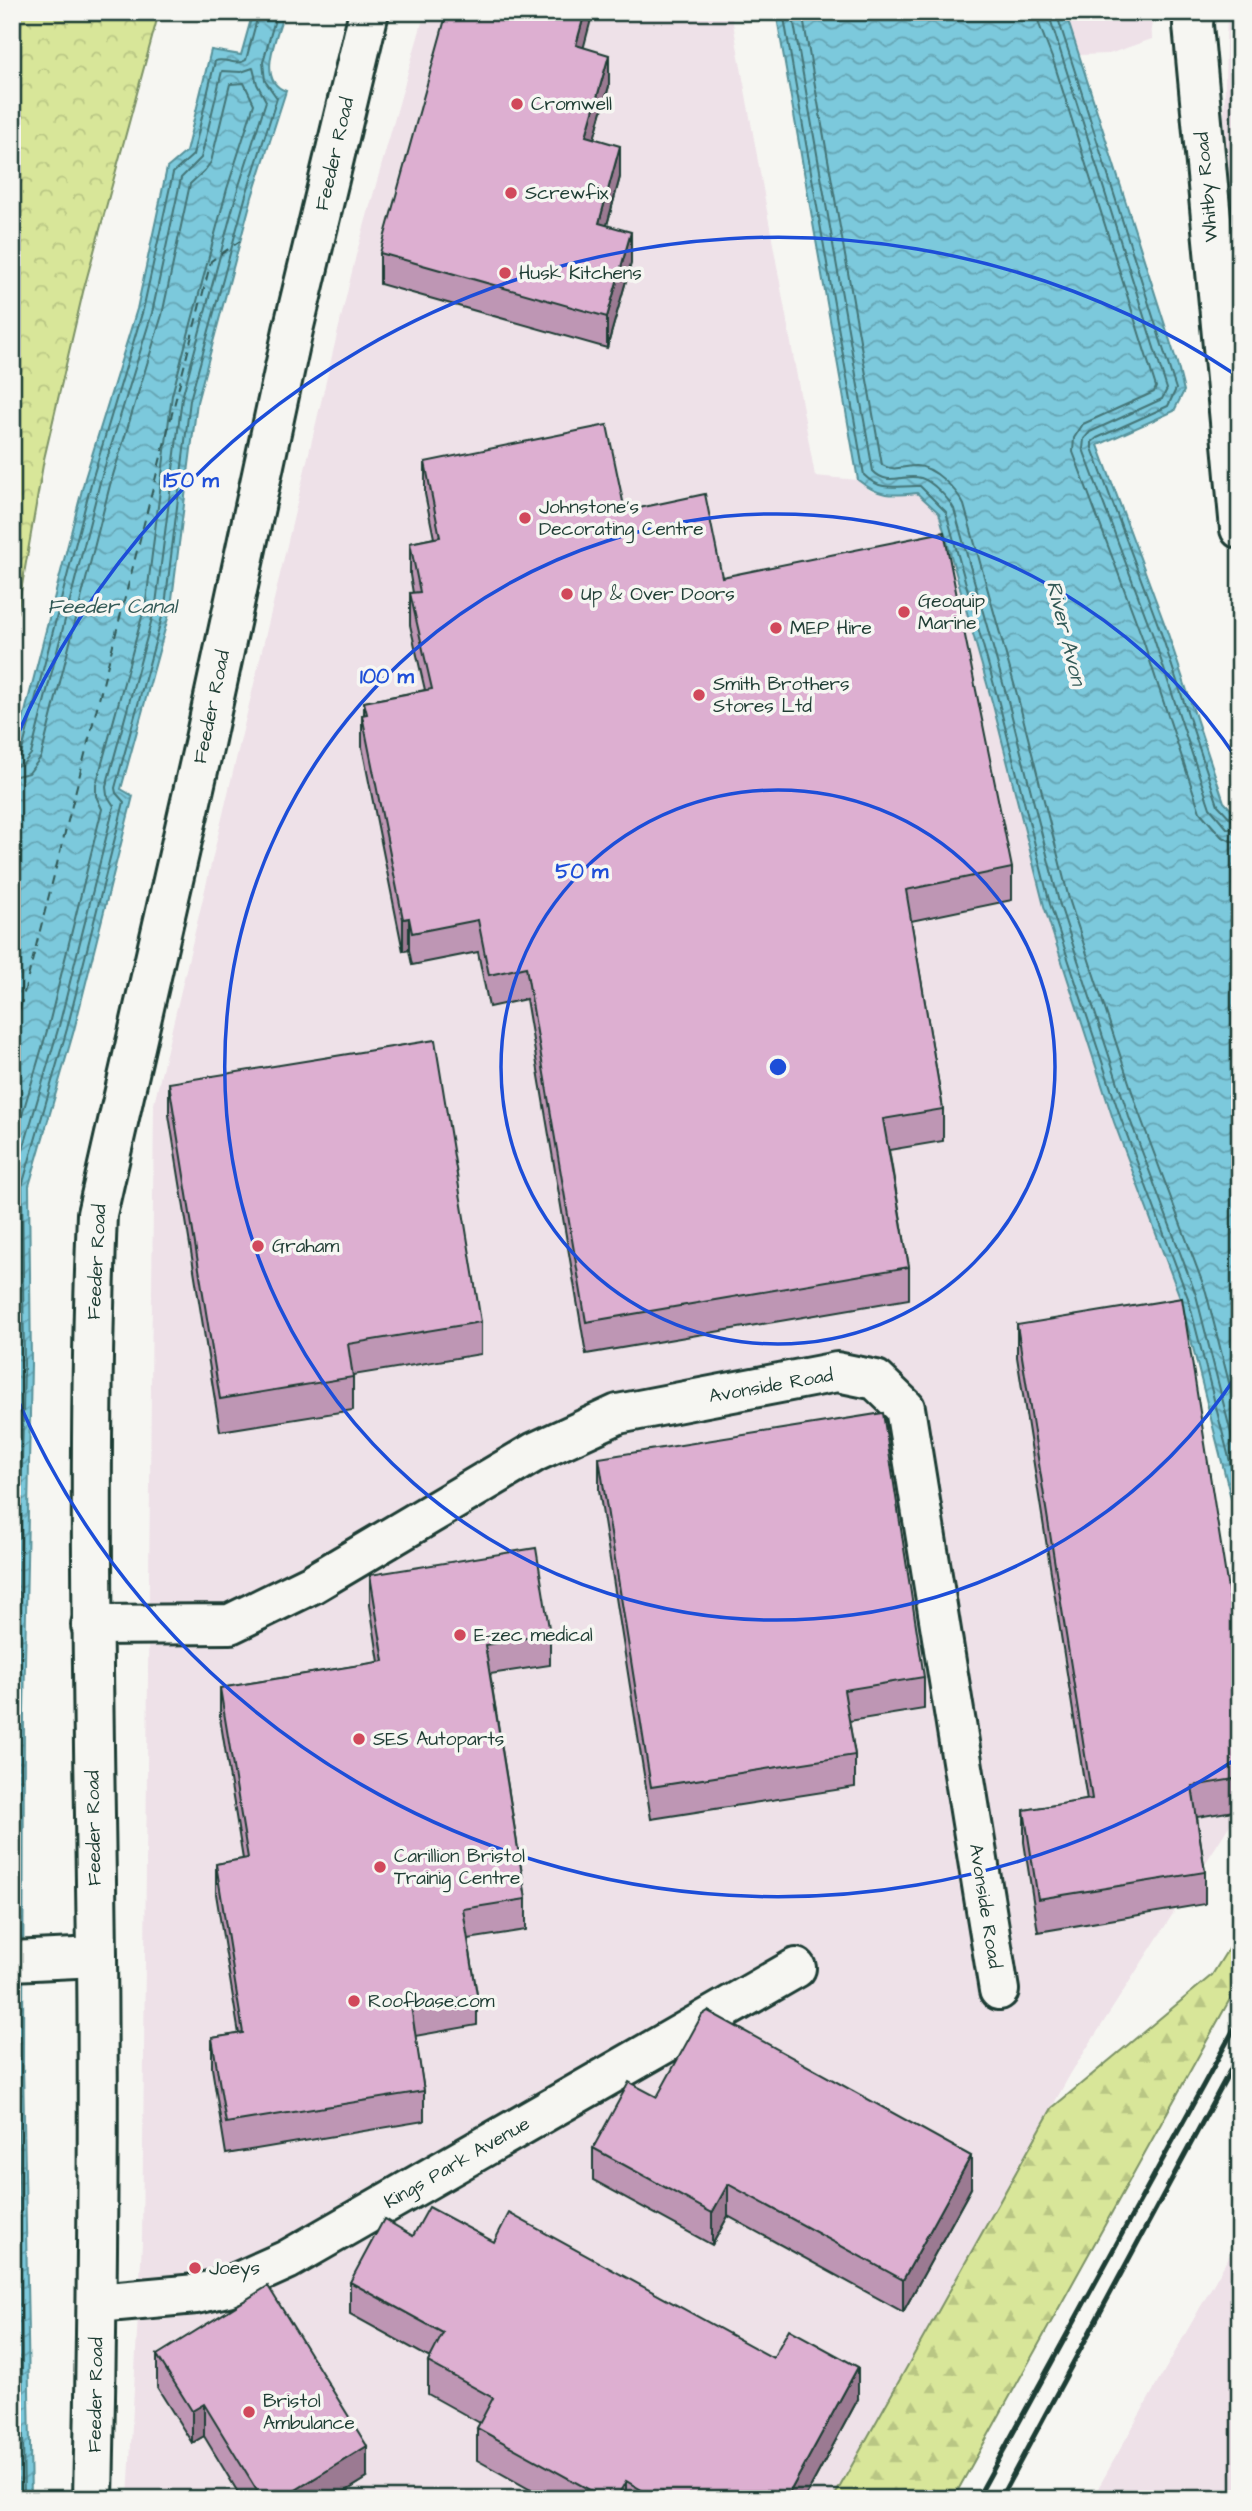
<svg xmlns="http://www.w3.org/2000/svg" width="1252" height="2511" font-family="'Architects Daughter',sans-serif">
  <defs>
    <pattern id="forest-firs" width="22" height="20" patternUnits="userSpaceOnUse" patternTransform="scale(1.75)"><rect width="22" height="20" fill="#d8e699"/><path d="M5 1l3.5 6h-7zM16 11l3.5 6h-7z" fill="#b9c684"/></pattern>
    <pattern id="park-crowns" width="20" height="18" patternUnits="userSpaceOnUse" patternTransform="scale(1.75)"><rect width="20" height="18" fill="#d8e699"/><path d="M2 6a3 3 0 1 1 6 0M12 15a3 3 0 1 1 6 0" fill="none" stroke="#b9c684"/></pattern>
    <pattern id="water-waves" width="16" height="10" patternUnits="userSpaceOnUse" patternTransform="scale(1.75)"><rect width="16" height="10" fill="#7cc9dc"/><path d="M0 5q4-4 8 0t8 0" fill="none" stroke="#65a4b3"/></pattern>
  </defs>
  <rect width="100%" height="100%" fill="#f6f6f2"/>
  <filter id="ink" filterUnits="userSpaceOnUse"><feTurbulence type="fractalNoise" baseFrequency=".0143" numOctaves="2"/><feDisplacementMap in="SourceGraphic" scale="14" xChannelSelector="R" yChannelSelector="G"/><feConvolveMatrix kernelMatrix="1 2 1 2 8 2 1 2 1" color-interpolation-filters="sRGB"/></filter>
  <g filter="url(#ink)">
    <g fill="#eee1e8">
      <path d="M425 12H731L815 476 858 480 871 491 892 496 917 492 939 513 1077 1011 1114 1122 1181 1300 1210 1541 1240 1601V1809L1071 2073 833 2499H128L142 2242 154 1104 356 255Z"/>
      <path d="M1065 12H1151L1152 39 1109 54 1079 55Z"/>
      <path d="M1227 12H1240V297L1224 119Z"/>
      <path d="M1240 2237V2499H1092Z"/>
    </g>
    <path fill="url(#forest-firs)" stroke="#7c9266" stroke-width="2" d="M1240 1930V1981L953 2499H833L1052 2108 1212 1975Z"/>
    <path fill="url(#park-crowns)" stroke="#7c9266" stroke-width="2" d="M12 12H159L83 292 44 459 12 643Z"/>
    <g fill="url(#water-waves)" stroke="#579199" stroke-width="2">
      <path d="M253 12H284C278 34 255 81 286 91L252 197 197 402 171 607 121 789 133 796 74 1030 29 1186 31 1364 24 1712 23 2064 31 2499H12V763L85 478 137 309 167 168 186 152 211 50 241 55Z"/>
      <path d="M776 12H1062L1068 21 1079 55 1177 363 1184 391 1174 411 1098 445 1166 628 1224 802 1240 819V1517L1231 1498 1181 1300 1114 1122 1044 906 993 705 939 513 917 493C891 496 879 497 858 480Z"/>
    </g>
    <g fill="none" stroke-linecap="round" stroke-linejoin="round">
      <g stroke="#447577" stroke-width="2">
        <path d="M783 12 864 475C882 493 898 485 920 486L946 512 999 703 1050 904 1121 1119 1188 1298 1240 1501"/>
        <path d="M792 12 873 471C888 487 904 473 921 478 932 481 949 499 954 509L1008 701 1059 902 1129 1117 1196 1295 1240 1469"/>
        <path d="M802 12 882 465C894 472 903 466 916 466 934 466 957 490 964 505L1018 698 1069 899 1139 1113 1206 1292 1240 1426"/>
        <path d="M1037 12 1039 24 1054 63 1156 387 1154 392 1083 424 1074 438 1073 452 1142 637 1200 812 1221 836 1231 841 1240 842"/>
        <path d="M1048 12 1167 389 1162 399 1090 432 1084 439 1083 449 1152 633 1210 808 1227 828 1240 832"/>
        <path d="M1056 12 1176 389 1168 406 1097 438 1092 442V448L1160 630 1218 805 1233 821 1240 823"/>
        <path d="M12 758 19 757 22 751 92 480 143 310 173 173 193 155 215 61C225 57 236 67 246 60L259 12"/>
        <path d="M12 767 23 764 31 754 100 482 152 313 181 178 201 158 222 71 241 72 253 68 257 84 266 101 237 192 182 398 156 604 106 787 107 795 114 806 59 1026 13 1184 16 1364 12 1523"/>
        <path d="M12 777 29 773 41 757 110 485 162 315 190 184 205 170 211 162 230 84 244 83 254 104 227 189 172 395 146 602 96 785V796L102 809 49 1024 12 1149"/>
        <path d="M16 1940 17 1712 24 1364 22 1186 67 1029 124 802 116 793 115 788 165 606 190 400 246 195 277 98 265 81 263 62 277 12"/>
        <path d="M16 1982 24 2499"/>
        <path d="M12 2357 15 2499"/>
      </g>
      <path stroke="#325956" stroke-width="2" stroke-dasharray="9 7" stroke-linecap="butt" d="M12 1040 211 261 240 241"/>
      <defs>
        <g id="minor">
          <path d="M91 1625 230 1624 312 1584 535 1452 618 1414 837 1372 876 1380 905 1408 999 1990"/>
          <path d="M12 1961 97 1957"/>
          <path d="M97 2303 196 2294 227 2287 287 2260 796 1968"/>
        </g>
        <g id="tertiary">
          <path d="M1194 12 1193 25 1240 529"/>
          <path d="M93 2499C97 2318 99 2137 97 1956 94 1709 87 1461 97 1214L204 744 293 330 369 12"/>
        </g>
      </defs>
      <use href="#minor" stroke="#1f3d34" stroke-width="44"/>
      <use href="#tertiary" stroke="#1f3d34" stroke-width="44"/>
      <use href="#minor" stroke="#f6f6f2" stroke-width="38"/>
      <use href="#tertiary" stroke="#f6f6f2" stroke-width="38"/>
      <g stroke="#1f3d34" stroke-width="5">
        <path d="M977 2499 1240 2018"/>
        <path d="M1000 2499 1240 2052"/>
      </g>
    </g>
    <g fill="#be96b4" stroke="#1f3d34" stroke-width="2">
      <path d="M584 48 609 86 594 138 620 177 607 225 631 263 607 348 380 284V253Z"/>
      <path d="M425 462 625 511 722 577 1012 868V900L911 921 943 1109V1141L889 1150 909 1267V1299L586 1354 526 999 489 1007 478 952 412 965 409 950 403 951 362 747V715H364V702L425 690 410 625V593H413L410 575V543L434 538 425 494Z"/>
      <path d="M169 1083 481 1322V1354L353 1375V1410L220 1431 169 1115Z"/>
      <path d="M1017 1325 1230 1602 1240 1600V1810L1197 1817 1205 1872V1904L1038 1932 1024 1842V1810L1087 1800 1017 1357Z"/>
      <path d="M599 1458 924 1677V1709L849 1721 855 1755V1787L651 1819 599 1490Z"/>
      <path d="M370 1575 550 1634V1665L490 1674 526 1899V1930L468 1939 477 1995V2025L415 2036 424 2091V2121L226 2154 212 2068V2038L239 2034 216 1894V1864L243 1859 220 1718V1688L379 1662 370 1605Z"/>
      <path d="M657 2097 971 2188 903 2312 728 2216 712 2245 593 2180V2148Z"/>
      <path d="M413 2236 494 2242 773 2358 858 2399 804 2499H547L477 2460V2428L480 2423 428 2394V2362L430 2358 350 2314V2282Z"/>
      <path d="M157 2355 367 2478 333 2499H242L204 2436 192 2443 157 2387Z"/>
    </g>
    <g fill="#9b7a92" stroke="#1f3d34" stroke-width="2">
      <path d="M585 12H593L576 76V45Z"/>
      <path d="M609 55V86L586 167V136Z"/>
      <path d="M620 146V177L599 254V223Z"/>
      <path d="M631 232V263L607 348V317Z"/>
      <path d="M409 918V950L403 951V919Z"/>
      <path d="M971 2156V2188L903 2312V2280Z"/>
      <path d="M728 2184V2216L712 2245V2213Z"/>
      <path d="M858 2367V2399L804 2499H786Z"/>
      <path d="M204 2404V2436L192 2443V2411Z"/>
      <path d="M367 2446V2478L333 2499H281Z"/>
      <path d="M626 2481V2499H616Z"/>
    </g>
    <g fill="#ddafd1" stroke="#1f3d34" stroke-width="2">
      <path d="M447 12H585L576 45 609 55 586 136 620 146 599 223 631 232 607 317 380 253Z"/>
      <path d="M607 425 625 511 705 494 722 577 944 532 1012 868 906 890 943 1109 883 1119 909 1267 586 1322 526 967 489 975 478 920 412 933 409 918 403 919 362 715 367 714 364 702 432 689 410 593 420 592 410 543 440 537 425 462Z"/>
      <path d="M435 1040 481 1322 348 1344 353 1377 220 1399 169 1083Z"/>
      <path d="M1182 1298 1230 1602 1240 1600V1778L1192 1786 1205 1872 1038 1899 1024 1810 1092 1799 1017 1325Z"/>
      <path d="M883 1413 924 1677 844 1690 855 1755 651 1787 599 1458Z"/>
      <path d="M536 1548 550 1634 485 1645 526 1899 463 1909 477 1995 411 2006 424 2091 226 2123 212 2038 243 2033 216 1864 248 1858 220 1688 384 1661 370 1575Z"/>
      <path d="M708 2011 971 2156 903 2280 728 2184 712 2213 593 2148 629 2082 657 2097 702 2015Z"/>
      <path d="M429 2207 494 2242 509 2213 773 2358 789 2329 858 2367 786 2499H676L662 2491 657 2499 626 2481 616 2499H606L477 2428 493 2398 428 2362 443 2333 350 2282 384 2219 413 2236Z"/>
      <path d="M268 2286 367 2446 281 2499H262L204 2404 192 2411 157 2355Z"/>
    </g>
  </g>
  <g fill="none" stroke="#1d4ed8" stroke-width="3.5">
    <circle cx="778" cy="1067" r="277"/>
    <path d="M1239 1372A553 553 0 1 1 1239 762"/>
    <path d="M1236 1759A830 830 0 0 1 14 1391M14 743A830 830 0 0 1 1236 375"/>
  </g>
  <g fill="#d1495b" stroke="#f6f6f2" stroke-width="2.5">
    <circle cx="517" cy="104" r="7"/>
    <circle cx="511" cy="193" r="7"/>
    <circle cx="505" cy="273" r="7"/>
    <circle cx="525" cy="518" r="7"/>
    <circle cx="567" cy="594" r="7"/>
    <circle cx="904" cy="612" r="7"/>
    <circle cx="776" cy="628" r="7"/>
    <circle cx="699" cy="695" r="7"/>
    <circle cx="258" cy="1246" r="7"/>
    <circle cx="460" cy="1635" r="7"/>
    <circle cx="359" cy="1739" r="7"/>
    <circle cx="380" cy="1867" r="7"/>
    <circle cx="354" cy="2001" r="7"/>
    <circle cx="195" cy="2268" r="7"/>
    <circle cx="249" cy="2412" r="7"/>
  </g>
  <g text-anchor="middle" dominant-baseline="central" stroke-width="7" stroke-linejoin="round" paint-order="stroke">
    <g font-size="19" fill="#1f3d34" stroke="#f6f6f2" text-anchor="start">
      <text x="531" y="104">Cromwell</text>
      <text x="525" y="193">Screwfix</text>
      <text x="519" y="273">Husk Kitchens</text>
      <text x="539" y="507">Johnstone's<tspan x="539" dy="22">Decorating Centre</tspan></text>
      <text x="581" y="594">Up &amp; Over Doors</text>
      <text x="918" y="601">Geoquip<tspan x="918" dy="22">Marine</tspan></text>
      <text x="790" y="628">MEP Hire</text>
      <text x="713" y="684">Smith Brothers<tspan x="713" dy="22">Stores Ltd</tspan></text>
      <text x="272" y="1246">Graham</text>
      <text x="474" y="1635">E-zec medical</text>
      <text x="373" y="1739">SES Autoparts</text>
      <text x="394" y="1856">Carillion Bristol<tspan x="394" dy="22">Trainig Centre</tspan></text>
      <text x="368" y="2001">Roofbase.com</text>
      <text x="209" y="2268">Joeys</text>
      <text x="263" y="2401">Bristol<tspan x="263" dy="22">Ambulance</tspan></text>
    </g>
    <g font-size="19" fill="#1f3d34" stroke="#f6f6f2">
      <text transform="translate(335 154) rotate(-77)">Feeder Road</text>
      <text transform="translate(1207 187) rotate(-95)">Whitby Road</text>
      <text transform="translate(212 707) rotate(-78)">Feeder Road</text>
      <text transform="translate(97 1262) rotate(-87)">Feeder Road</text>
      <text transform="translate(771 1386) rotate(-10)">Avonside Road</text>
      <text transform="translate(94 1828) rotate(-91)">Feeder Road</text>
      <text transform="translate(985 1906) rotate(81)">Avonside Road</text>
      <text transform="translate(457 2163) rotate(-30)">Kings Park Avenue</text>
      <text transform="translate(96 2395) rotate(-89)">Feeder Road</text>
    </g>
    <g font-size="21" font-style="italic" fill="#325956" stroke="#f6f6f2">
      <text x="112" y="606">Feeder Canal</text>
      <text transform="translate(1066 633) rotate(76)">River Avon</text>
    </g>
  </g>
  <circle cx="778" cy="1067" r="10" fill="#1d4ed8" stroke="#f6f6f2" stroke-width="3.5"/>
  <g font-size="21" text-anchor="middle" font-weight="bold" fill="#1d4ed8" stroke="#f6f6f2" stroke-width="7" stroke-linejoin="round" paint-order="stroke">
    <text x="191" y="487">150 m</text>
    <text x="387" y="683">100 m</text>
    <text x="582" y="878">50 m</text>
  </g>
  <rect width="1252" height="2511" fill="none" stroke="#f6f6f2" stroke-width="42"/>
  <rect x="21" y="21" width="1210" height="2469" fill="none" stroke="#1f3d34" stroke-width="2.5" filter="url(#ink)"/>
</svg>
